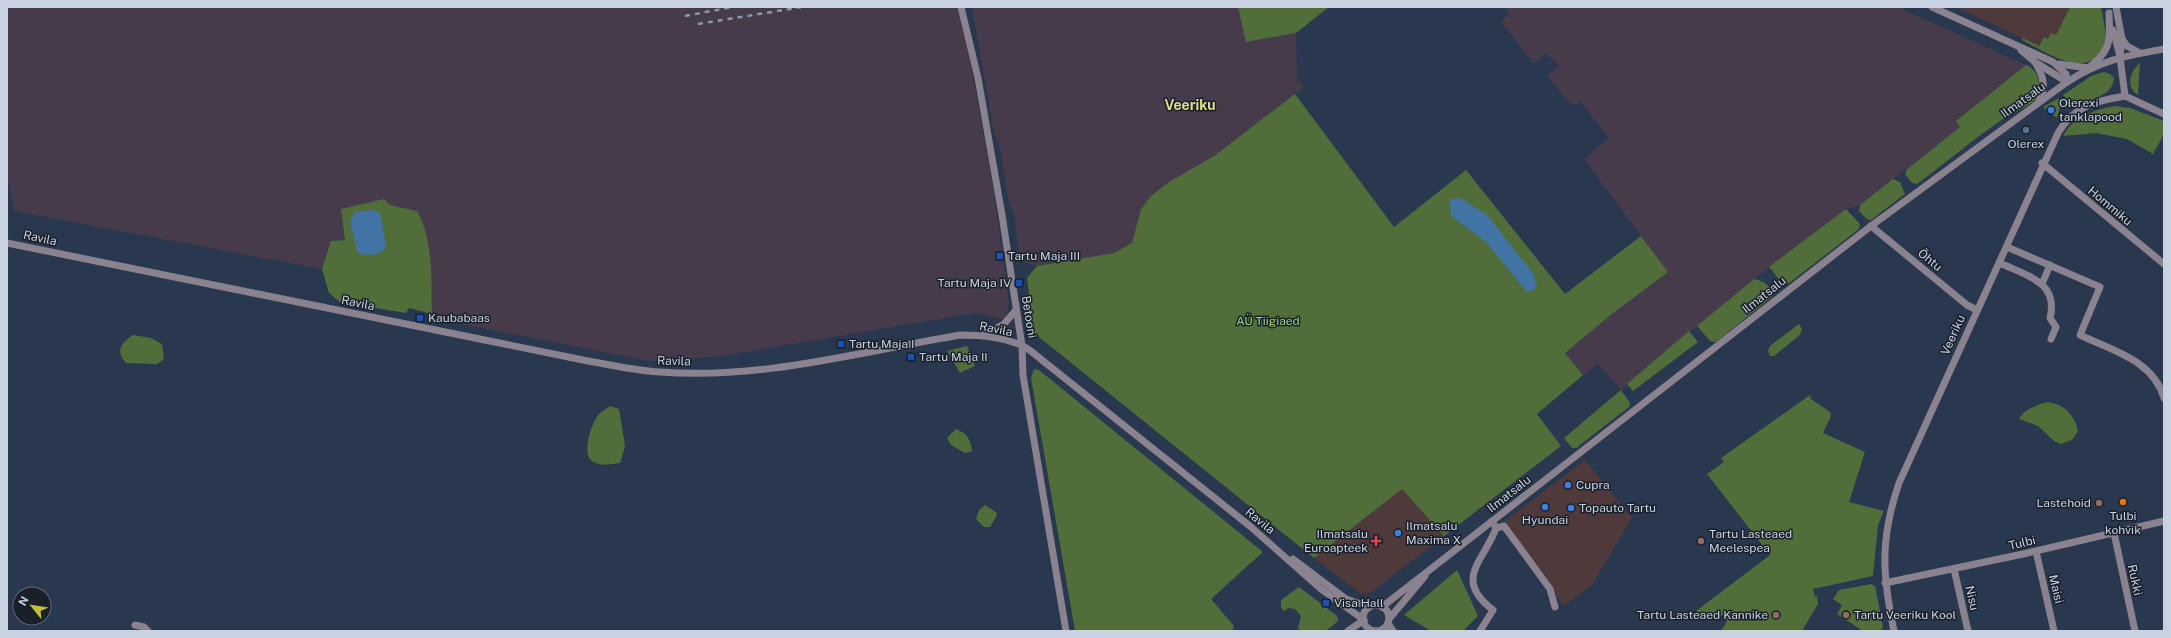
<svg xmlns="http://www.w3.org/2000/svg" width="2171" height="638" font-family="'Public Sans',sans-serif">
  <rect width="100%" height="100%" fill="#29384f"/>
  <g fill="#4e393b">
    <path d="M1956 7H2070L2056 35 2039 46Z"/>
    <path d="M1585 460 1632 518 1592 585 1564 606 1505 521Z"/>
    <path d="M1402 489 1444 536 1370 593 1361 594 1314 558Z"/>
  </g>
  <g fill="#463b4b">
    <path d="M7 7H958L969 56 993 187 1009 303 1006 316 1001 319 976 313 715 357 650 361 432 318 430 265 417 211 390 205 345 240 331 241 322 269 14 211 7 172Z"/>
    <path d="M972 7H1238L1246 42 1296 33 1297 79 1304 87 1214 156 1169 182 1151 196 1141 209 1132 243 1114 253 1037 266 1020 261 1014 213 1009 204 999 143 994 133Z"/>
    <path d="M1503 7H1898L2026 65 1956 121 1960 127 1860 205 1846 209 1754 279 1621 390 1598 364 1583 375 1565 353 1612 314 1668 272 1584 159 1609 138 1580 101 1576 105 1568 101 1547 76 1559 66 1546 53 1534 64 1501 22 1509 13Z"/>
  </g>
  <g fill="#506d3a">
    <path d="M1238 7H1329L1296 33 1246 42Z"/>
    <path d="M2070 7H2101C2103 18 2107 33 2105 44 2104 49 2100 53 2096 57 2077 75 2042 50 2022 40L2023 38 2039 46 2044 37 2048 39 2051 33 2056 35Z"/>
    <path d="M2140 63 2138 95C2125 87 2130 71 2140 63Z"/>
    <path d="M2026 65C2037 68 2045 88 2037 98 2028 108 2013 112 2003 119 1973 139 1946 163 1917 184L1912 183 1905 174 1907 169 1960 127 1956 121Z"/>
    <path d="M2104 72 2110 74 2114 78C2113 97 2088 99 2075 107L2063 95 2091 76Z"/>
    <path d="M1295 94 1394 227 1466 170 1565 294 1641 236 1668 272 1612 314 1565 353 1583 375 1537 414 1561 446 1444 536 1402 489 1314 558 1034 333 1027 278 1037 266 1114 253 1132 243 1141 209 1151 196 1169 182 1214 156Z"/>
    <path d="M2059 98 2060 106 2057 118 2043 107Z"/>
    <path d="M2115 106 2130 108 2164 121V134L2153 154 2127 139 2096 133 2063 136C2073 116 2094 110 2115 106Z"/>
    <path d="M1893 179 1900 182 1905 194 1871 220 1867 219 1859 211 1860 205Z"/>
    <path d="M384 199 390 205 417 211C434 241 431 281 432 314L409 308 406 313 340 302 329 293 322 269 331 241 345 240 341 209Z"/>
    <path d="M1846 209 1860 224 1859 229 1788 284 1782 283 1769 267Z"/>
    <path d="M1754 279C1763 281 1771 285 1773 296L1716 342 1710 341 1697 326Z"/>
    <path d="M1799 324 1802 329 1800 335 1774 356H1770L1768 351 1770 346Z"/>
    <path d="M1689 331 1698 342 1633 391 1627 384Z"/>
    <path d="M133 335 151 338 162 344 164 359 157 364 126 363C115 351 121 343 133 335Z"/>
    <path d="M967 346 975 366 960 373 947 351Z"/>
    <path d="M1034 369 1039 370 1263 552 1211 599 1234 626 1232 631H1075L1031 378Z"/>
    <path d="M1621 390 1630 403 1629 407 1576 448H1572L1564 438Z"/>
    <path d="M1810 395 1811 399 1830 412 1831 416 1823 433 1865 452 1849 502 1884 511 1878 525 1873 576 1813 589 1815 597 1817 596 1818 604 1802 631H1721L1727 621 1725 615 1703 620 1696 611 1770 555 1707 474 1724 462 1721 458Z"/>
    <path d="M2048 402C2065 405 2074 414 2078 431L2072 440 2061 444 2054 441 2038 426 2019 419C2023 410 2038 404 2048 402Z"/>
    <path d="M610 406 619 409 625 446 620 463C611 464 600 467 592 461 581 453 592 422 599 414 602 411 606 409 610 406Z"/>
    <path d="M956 429C967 433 971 440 972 451L965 453 951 445 947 438Z"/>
    <path d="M985 505 997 513 996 517 990 527H984L976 519 979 510Z"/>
    <path d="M1457 570 1478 616 1463 631H1431L1404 615Z"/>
    <path d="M1871 584 1875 586 1883 626 1881 631H1863L1837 614 1842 605 1833 599 1839 590Z"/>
    <path d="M1299 587 1337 616 1338 621 1326 631H1300L1298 628 1301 616 1295 609 1289 608 1284 611 1281 608V600Z"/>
  </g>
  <g fill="#4273a5">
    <path d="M1461 198 1488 216 1534 275 1537 288 1527 292 1486 242 1451 216 1450 199Z"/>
    <path d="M373 210 380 213 386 246C382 256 365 257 357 252L350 221 355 212Z"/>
  </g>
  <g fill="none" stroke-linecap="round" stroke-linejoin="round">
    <g stroke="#8a828e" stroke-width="7">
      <path d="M961 7 978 78 1002 215 1022 346 1023 375 1066 631"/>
      <path d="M1932 7 2053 62 2066 74 2067 82"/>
      <path d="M2116 7 2122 39 2120 57 2125 96 2164 114"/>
      <path d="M2113 30 2120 56"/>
      <path d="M2122 39 2127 46 2140 53"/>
      <path d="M2021 50 2035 62 2067 82"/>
      <path d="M2036 64C2044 77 2046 87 2039 101"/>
      <path d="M2059 64 2088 68C2112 50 2110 41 2109 13"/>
      <path d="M2042 163 2164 264"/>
      <path d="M1871 226 1967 305 1977 310"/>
      <path d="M7 243 588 361C612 365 636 371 660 372 762 380 862 351 961 335 981 335 1002 337 1021 345 1030 349 1039 358 1047 364L1251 527 1321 589 1364 620"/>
      <path d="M2007 247 2100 287 2080 335C2113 351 2153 360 2164 398"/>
      <path d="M2000 263C2027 276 2059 282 2050 318L2056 327 2051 339"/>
      <path d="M2042 284 2050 265"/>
      <path d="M983 335 1004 324 1016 310"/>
      <path d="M1496 528 1504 526 1550 589 1555 607"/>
      <path d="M2114 533 2135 631"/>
      <path d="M2036 551 2054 631"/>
      <path d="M1293 559 1346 599 1370 607"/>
      <path d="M1954 569 1968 631"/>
      <path d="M1885 583 2023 554 2164 521"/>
      <circle cx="1376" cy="618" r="13"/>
      <path d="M1382 607 1871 226 2067 82C2101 60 2125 56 2164 49"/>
      <path d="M1389 619 1425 576"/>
      <path d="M1388 623 1393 631"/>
      <path d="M135 625 144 627 148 631"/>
      <path d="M1348 631 1364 620"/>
      <path d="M1480 631 1493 610C1452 579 1485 560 1496 528L1492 521"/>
      <path d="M1894 631C1882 574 1880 539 1899 483L2058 133C2074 106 2095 101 2125 96"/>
    </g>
    <g stroke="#8b97a9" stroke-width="2.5" stroke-dasharray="5 5" stroke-linecap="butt">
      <path d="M685 16 732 7"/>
      <path d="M698 24 802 7"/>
    </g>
  </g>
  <g fill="#3f7fe0" stroke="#19202a" stroke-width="1.5">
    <circle cx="2051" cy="110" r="4"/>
    <circle cx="1568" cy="485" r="4"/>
    <circle cx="1545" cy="507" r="4"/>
    <circle cx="1571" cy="508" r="4"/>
    <circle cx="1398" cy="533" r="4"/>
  </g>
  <circle fill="#5c6f8a" stroke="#19202a" stroke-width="1.5" cx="2026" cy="130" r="4"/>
  <g fill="#1a4fb4" stroke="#19202a" stroke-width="1.5">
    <rect x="996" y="252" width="8" height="8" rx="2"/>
    <rect x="1015" y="279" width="8" height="8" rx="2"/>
    <rect x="416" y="314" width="8" height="8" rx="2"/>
    <rect x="837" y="340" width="8" height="8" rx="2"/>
    <rect x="907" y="353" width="8" height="8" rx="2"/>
    <rect x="1322" y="599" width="8" height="8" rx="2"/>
  </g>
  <circle fill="#e8710a" stroke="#19202a" stroke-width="1.5" cx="2123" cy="502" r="4"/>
  <g fill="#8d6e63" stroke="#19202a" stroke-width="1.5">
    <circle cx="2099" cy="503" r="4"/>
    <circle cx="1701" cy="541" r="4"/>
    <circle cx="1776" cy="615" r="4"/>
    <circle cx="1846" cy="615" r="4"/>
  </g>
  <path fill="#e0444e" stroke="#19202a" stroke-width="1.5" d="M1374 535h4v4h4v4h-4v4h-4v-4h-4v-4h4z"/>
  <g text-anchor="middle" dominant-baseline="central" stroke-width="3" stroke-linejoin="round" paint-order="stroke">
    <g font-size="12" fill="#c8d2e0" stroke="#19202a">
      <text transform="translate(2023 100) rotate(-36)">Ilmatsalu</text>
      <text transform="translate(2110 206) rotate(40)">Hommiku</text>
      <text transform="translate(40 238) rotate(12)">Ravila</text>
      <text transform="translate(1930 260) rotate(40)">Õhtu</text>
      <text transform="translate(1764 295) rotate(-38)">Ilmatsalu</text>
      <text transform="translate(358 303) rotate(11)">Ravila</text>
      <text transform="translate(1029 317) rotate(81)">Betooni</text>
      <text transform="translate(996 329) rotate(11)">Ravila</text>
      <text transform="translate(1953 335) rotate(-66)">Veeriku</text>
      <text transform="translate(674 361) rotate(2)">Ravila</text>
      <text transform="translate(1509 494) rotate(-38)">Ilmatsalu</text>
      <text transform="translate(1260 521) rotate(39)">Ravila</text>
      <text transform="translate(2022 543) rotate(-13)">Tulbi</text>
      <text transform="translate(2135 580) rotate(78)">Rukki</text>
      <text transform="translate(2056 589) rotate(77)">Maisi</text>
      <text transform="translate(1972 598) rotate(77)">Nisu</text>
    </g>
    <g font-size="12" fill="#c8d2e0" stroke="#19202a" text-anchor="start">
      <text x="2059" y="103">Olerexi<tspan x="2059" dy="14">tanklapood</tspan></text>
      <text x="2026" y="144" text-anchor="middle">Olerex</text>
      <text x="1008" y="256">Tartu Maja III</text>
      <text x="1011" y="283" text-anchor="end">Tartu Maja IV</text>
      <text x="428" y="318">Kaubabaas</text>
      <text x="849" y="344">Tartu Maja I</text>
      <text x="919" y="357">Tartu Maja II</text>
      <text x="1576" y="485">Cupra</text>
      <text x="2091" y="503" text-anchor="end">Lastehoid</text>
      <text x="1579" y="508">Topauto Tartu</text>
      <text x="2123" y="516" text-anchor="middle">Tulbi<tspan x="2123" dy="14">kohvik</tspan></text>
      <text x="1545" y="520" text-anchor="middle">Hyundai</text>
      <text x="1406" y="526">Ilmatsalu<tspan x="1406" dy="14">Maxima X</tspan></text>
      <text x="1368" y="534" text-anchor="end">Ilmatsalu<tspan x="1368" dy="14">Euroapteek</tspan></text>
      <text x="1709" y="534">Tartu Lasteaed<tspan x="1709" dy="14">Meelespea</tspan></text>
      <text x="1334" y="603">Visa Hall</text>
      <text x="1768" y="615" text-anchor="end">Tartu Lasteaed Kannike</text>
      <text x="1854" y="615">Tartu Veeriku Kool</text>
    </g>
    <g font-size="12" fill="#a1d27c" stroke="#19202a">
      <text x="1268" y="321">AÜ Tiigiaed</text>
    </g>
    <g font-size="14" font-weight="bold" fill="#e1dd8e" stroke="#19202a">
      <text x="1190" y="105">Veeriku</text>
    </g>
  </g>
  <rect width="2171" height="638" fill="none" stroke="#c8d2e0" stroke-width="16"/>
  <g transform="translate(32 606) rotate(300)"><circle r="19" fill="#19202a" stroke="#5f6773"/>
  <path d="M0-3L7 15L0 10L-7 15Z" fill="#c5bc3d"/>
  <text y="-6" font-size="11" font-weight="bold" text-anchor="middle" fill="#c8d2e0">N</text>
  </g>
</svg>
